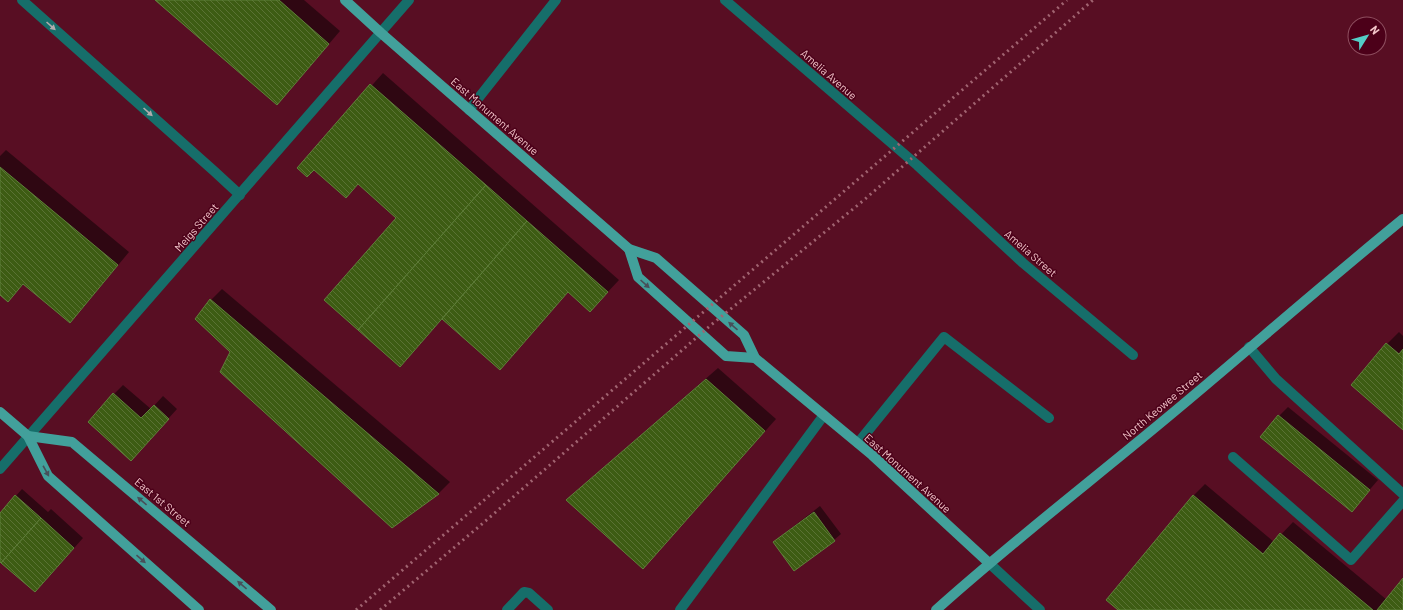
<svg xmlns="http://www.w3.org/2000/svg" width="1403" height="610" font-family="Barlow,sans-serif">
  <defs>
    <pattern id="building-back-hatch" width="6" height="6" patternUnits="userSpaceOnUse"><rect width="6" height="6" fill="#3d5c13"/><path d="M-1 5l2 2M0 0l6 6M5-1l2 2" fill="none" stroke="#5a7234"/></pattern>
  </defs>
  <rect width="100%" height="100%" fill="#580e23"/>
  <g fill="#0007">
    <path d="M156 0H304L340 31 288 92Z"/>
    <path d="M383 73 619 280 590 311 569 291 500 369 443 318 411 354 397 218 358 184 346 197 314 169 298 168Z"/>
    <path d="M6 150 129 252 81 310 70 322 24 284 8 301 0 294V156Z"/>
    <path d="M222 289 450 482 438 494 211 300Z"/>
    <path d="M1399 332 1403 336V429L1387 344Z"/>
    <path d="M718 368 776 419 643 568 579 489Z"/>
    <path d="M123 385 151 409 163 396 177 409 140 450 114 394Z"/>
    <path d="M1288 407 1378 480 1352 510 1279 416Z"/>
    <path d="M1205 484 1274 542 1293 522 1387 600 1403 580V610H1119L1193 496Z"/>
    <path d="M22 489 48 512 51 509 83 538 44 582 0 560V514Z"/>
    <path d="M820 506 841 534 834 540 795 569 774 542 781 536Z"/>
  </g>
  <g fill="url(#building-back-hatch)" stroke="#5f803a">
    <path d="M155 0H279L329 44 277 105Z"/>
    <path d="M370 84 486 185 358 330 324 300 396 218 358 184 346 198 314 170 307 177 297 168Z"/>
    <path d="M0 167 118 265 70 323 23 284 8 302 0 295Z"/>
    <path d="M486 185 527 221 400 367 358 330Z"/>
    <path d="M527 221 608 292 590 312 568 292 500 370 442 319Z"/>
    <path d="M210 299 439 494 392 528 220 372 230 352 195 319Z"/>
    <path d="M1386 343 1399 354 1403 349V430L1351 385Z"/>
    <path d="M706 379 765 431 643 569 566 500Z"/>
    <path d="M113 393 141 418 154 405 169 419 131 461 88 422Z"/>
    <path d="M1278 415 1370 490 1352 512 1260 437Z"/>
    <path d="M15 495 41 518 1 563 0 562V513Z"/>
    <path d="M1193 495 1263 554 1280 533 1373 610H1118L1106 600Z"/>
    <path d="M814 512 835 541 794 571 773 542Z"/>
    <path d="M41 518 74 548 35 592 1 563Z"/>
    <path d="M1403 578V610H1377Z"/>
  </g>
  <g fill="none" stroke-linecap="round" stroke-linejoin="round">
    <g stroke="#166e6a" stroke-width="10">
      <path d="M22 0 214 171 240 195"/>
      <path d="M725 0 917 165 1023 263 1133 355"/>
      <path d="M469 110 556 0"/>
      <path d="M1249 347 1276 379 1403 494"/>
      <path d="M858 443 944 337 1049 418"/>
      <path d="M1233 457 1351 560 1403 501"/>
      <path d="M0 469 409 0"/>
      <path d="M989 563 1040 610"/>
      <path d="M507 610 524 592 529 593 548 610"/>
      <path d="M680 610 824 415"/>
    </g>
    <g stroke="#42a09b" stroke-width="10">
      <path d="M345 0 381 33 629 249 656 258 744 335 755 358 872 455 989 563"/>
      <path d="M629 249 638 277 726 356 755 358"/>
      <path d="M0 412 28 436 48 476 199 610"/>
      <path d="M28 436 72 442 271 610"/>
      <path d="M936 610C1015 539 1099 475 1181 406 1255 344 1328 280 1403 219"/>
    </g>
    <g stroke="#a16471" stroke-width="3" stroke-dasharray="2 4" stroke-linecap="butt">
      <path d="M356 610 1067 0"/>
      <path d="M380 610 482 524 711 325 864 200 1093 0"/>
    </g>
  </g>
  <defs><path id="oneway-solid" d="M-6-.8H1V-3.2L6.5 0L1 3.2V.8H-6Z"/></defs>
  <g fill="#b1abad">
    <use href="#oneway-solid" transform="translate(51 26) rotate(42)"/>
    <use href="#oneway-solid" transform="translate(148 112) rotate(42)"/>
  </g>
  <g fill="#47505a">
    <use href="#oneway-solid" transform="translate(645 284) rotate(42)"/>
    <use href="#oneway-solid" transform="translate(733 326) rotate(-139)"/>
    <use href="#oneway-solid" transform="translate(46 471) rotate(61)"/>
    <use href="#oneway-solid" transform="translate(142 501) rotate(-140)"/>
    <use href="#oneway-solid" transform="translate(141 559) rotate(41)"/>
    <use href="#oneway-solid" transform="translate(242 585) rotate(-140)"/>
  </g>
  <g text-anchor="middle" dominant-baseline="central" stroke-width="3" stroke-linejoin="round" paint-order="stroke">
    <g font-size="11" fill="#f3c5ca" stroke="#4c0019">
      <text transform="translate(829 74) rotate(41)">Amelia Avenue</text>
      <text transform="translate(495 116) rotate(41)">East Monument Avenue</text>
      <text transform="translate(196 227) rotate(-49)">Meigs Street</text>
      <text transform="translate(1031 253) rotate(41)">Amelia Street</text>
      <text transform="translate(1162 405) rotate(-40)">North Keowee Street</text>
      <text transform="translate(908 473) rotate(42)">East Monument Avenue</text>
      <text transform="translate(163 502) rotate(40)">East 1st Street</text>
    </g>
  </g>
  <g transform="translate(1367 36) rotate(53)"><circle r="19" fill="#4c0019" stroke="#8f4f60"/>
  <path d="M0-3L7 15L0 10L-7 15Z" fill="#54cdc7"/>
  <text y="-6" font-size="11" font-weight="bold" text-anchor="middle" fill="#f3c5ca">N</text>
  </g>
</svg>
